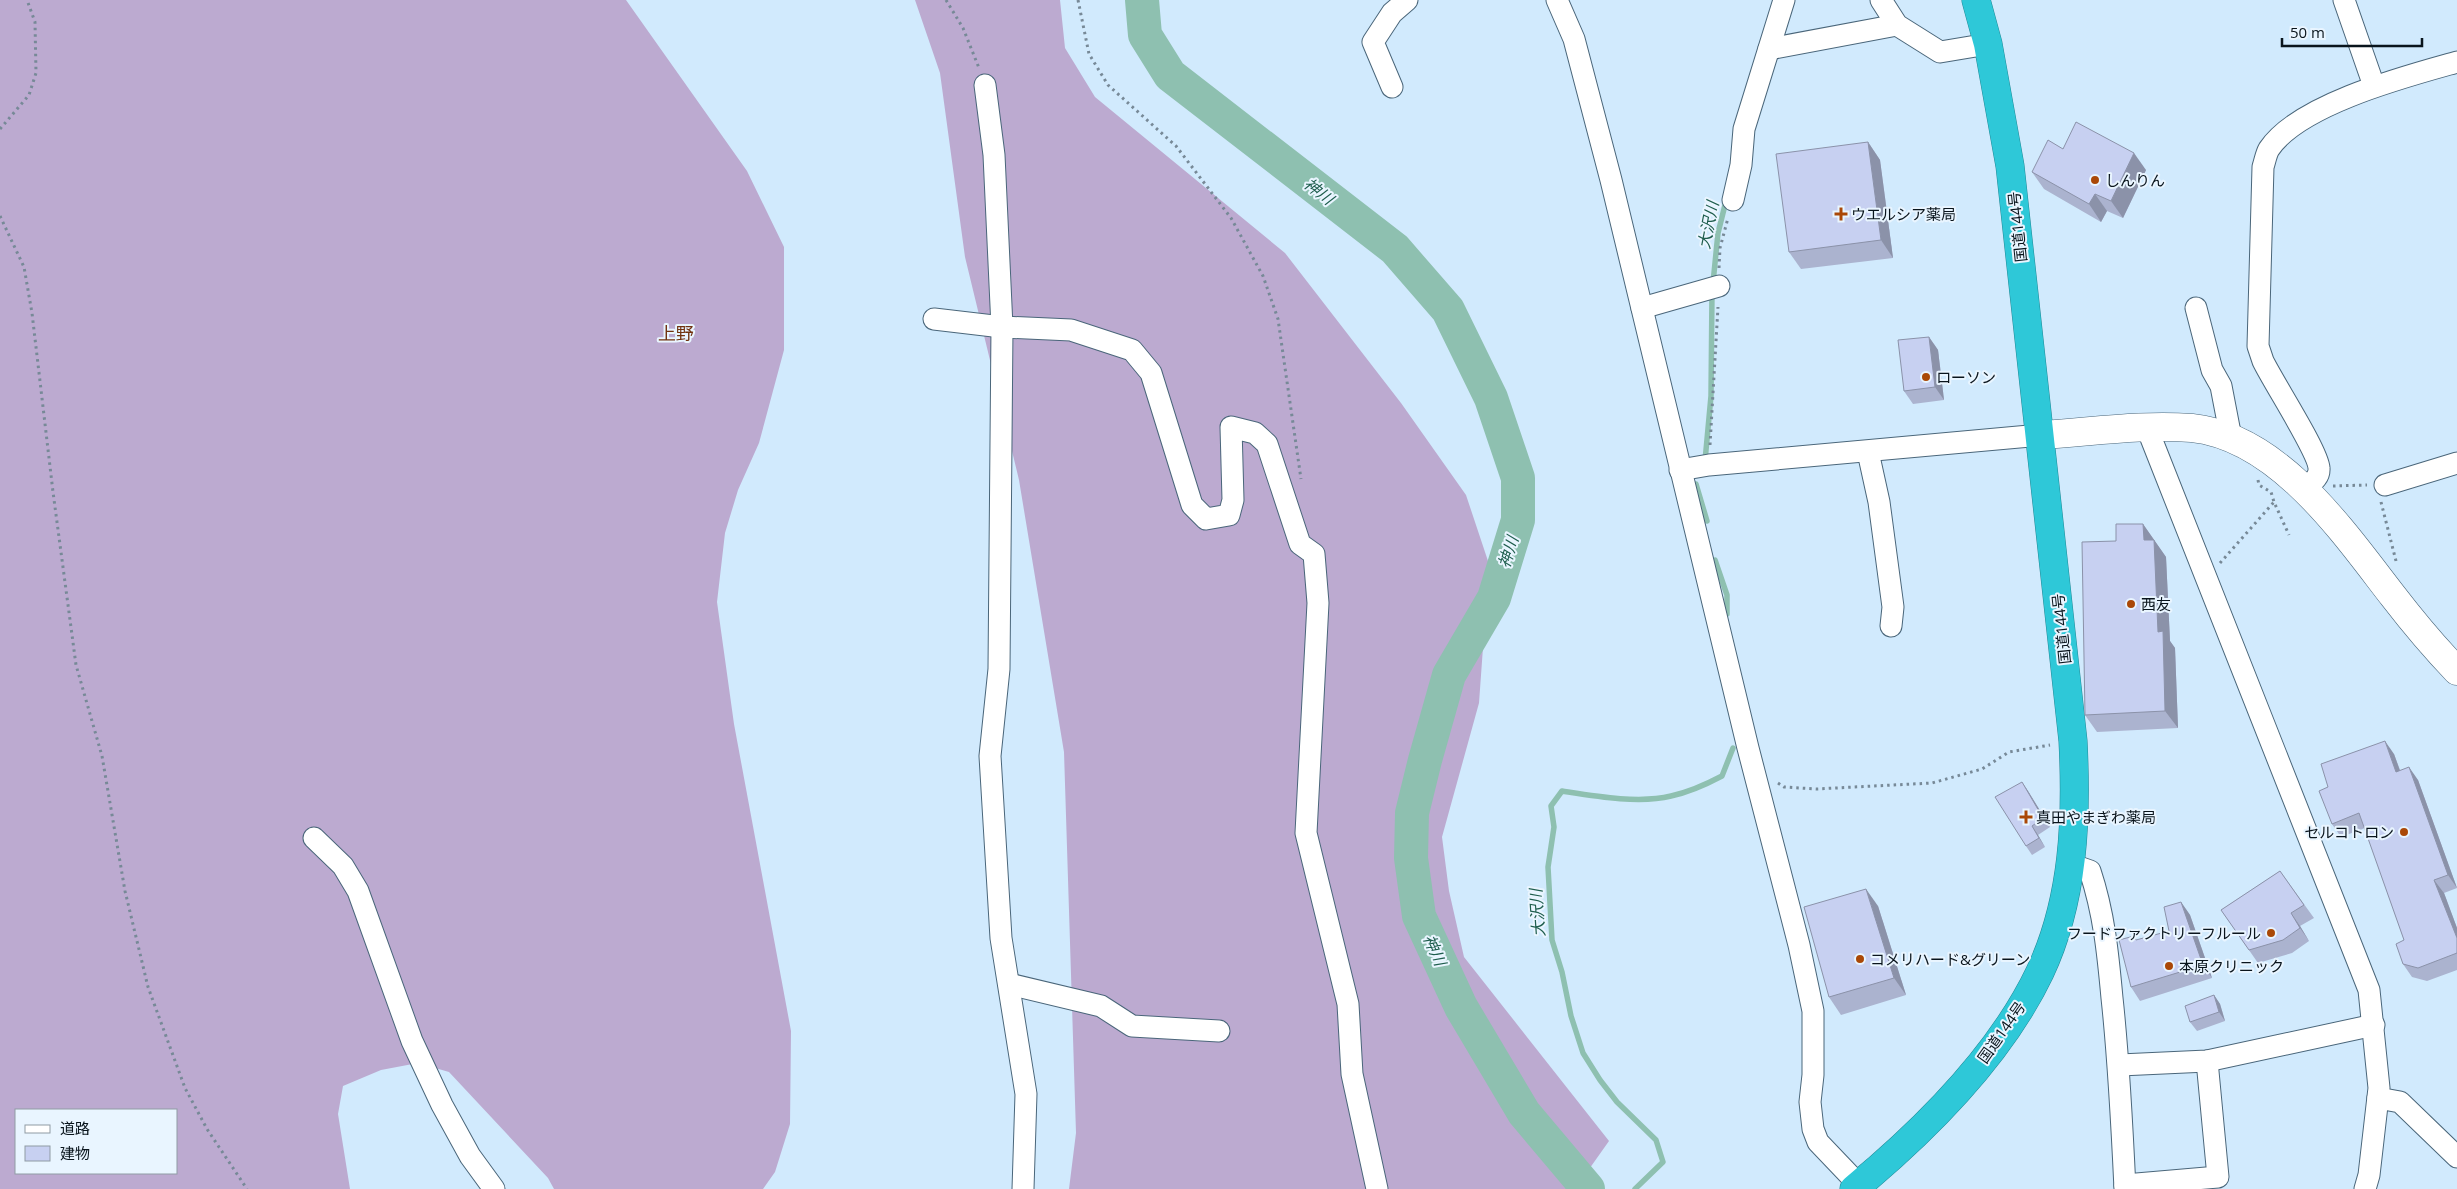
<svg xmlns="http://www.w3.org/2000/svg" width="2457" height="1189" font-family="'Open Sans','Noto Sans JP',sans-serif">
  <rect width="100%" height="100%" fill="#d1eafd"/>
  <g fill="#bcaad0" fill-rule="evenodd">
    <path d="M0 0H626L747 171 784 247V350L759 443 738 490 725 533 717 602 734 724 791 1031 790 1124 775 1172 763 1189H554L548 1178 449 1072 418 1063 381 1070 343 1086 338 1114 350 1189H0ZM16 1110H176V1173H16Z"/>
    <path d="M915 0H1060L1065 48 1095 97 1285 253 1401 403 1466 495 1489 564 1479 703 1442 837 1449 891 1464 957 1609 1141 1575 1189H1069L1076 1133 1064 752 1019 480 965 257 940 73Z"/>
  </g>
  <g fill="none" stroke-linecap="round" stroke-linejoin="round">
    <g stroke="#8ec0b0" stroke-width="5.5">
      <path d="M1713 283 1718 233 1726 201"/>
      <path d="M1705 461 1711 396 1712 292"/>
      <path d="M1696 484 1707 521"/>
      <path d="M1715 560 1727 595V614"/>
      <path d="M1635 1189 1663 1162 1656 1140 1617 1102 1600 1080 1583 1053 1571 1016 1562 972 1552 940 1548 867 1554 827 1551 806 1562 791C1594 796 1639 804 1671 796 1690 792 1705 785 1722 776L1733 748"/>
    </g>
    <path stroke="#8ec0b0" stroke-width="34" d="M1142 0 1145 35 1170 75 1395 249 1448 310 1491 398 1518 478V520L1494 598 1449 675 1425 760 1412 813 1411 858 1419 916 1461 1007 1524 1113 1588 1189"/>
    <defs>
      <g id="street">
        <path d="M1557 0 1574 39 1611 180 1748 748 1799 945 1813 1011V1075L1810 1102 1813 1129 1818 1142 1859 1185"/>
        <path d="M1881 0 1897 25 1940 52 1988 44"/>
        <path d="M2344 0 2374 86"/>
        <path d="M1769 49 1897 25"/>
        <path d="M985 85 994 155 1002 327 999 669 990 756 1001 938 1026 1094 1023 1189"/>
        <path d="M1392 87 1373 42 1392 13 1407 0"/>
        <path d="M1733 200 1741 165 1744 129 1784 0"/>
        <path d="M1642 308 1719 286"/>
        <path d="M2196 308 2212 370 2221 386 2231 438"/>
        <path d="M934 319 1002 327 1071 330 1132 350 1151 373 1192 505 1206 519 1229 515 1233 500 1231 427 1255 433 1267 444 1300 544 1314 554 1318 603 1306 833 1348 1004 1352 1074 1377 1189"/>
        <path d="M2147 428 2369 990 2379 1088 2369 1175 2365 1189"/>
        <path d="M1868 452 1879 502 1893 607 1891 626"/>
        <path d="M1680 470 1709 465 2041 435"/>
        <path d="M2385 485 2457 463"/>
        <path d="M2303 489C2310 483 2320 479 2319 468 2318 451 2273 382 2263 361L2258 346 2263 167C2265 161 2266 154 2269 149 2299 104 2407 76 2457 62"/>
        <path d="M314 838 343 866 358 891 412 1041 442 1105 470 1156 494 1189"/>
        <path d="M2070 864 2090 871C2104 913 2108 954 2112 998 2119 1062 2122 1125 2125 1189"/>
        <path d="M1009 984 1101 1006 1132 1026 1219 1031"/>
        <path d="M2120 1065 2207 1061 2374 1025"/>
        <path d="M2378 1098 2400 1102 2457 1157"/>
        <path d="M2125 1185 2218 1177 2207 1061"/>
      </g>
      <path id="secondary" d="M2041 435C2091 432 2142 424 2192 428 2279 437 2344 533 2393 596 2413 622 2434 647 2457 671"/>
      <path id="highway" d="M1854 1189C1924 1131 2001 1054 2040 972 2074 900 2077 819 2073 741L2010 166 1988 44 1976 0"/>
    </defs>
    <use href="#street" stroke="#4a667a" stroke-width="23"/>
    <use href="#secondary" stroke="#4a667a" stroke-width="29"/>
    <use href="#highway" stroke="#218996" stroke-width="29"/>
    <g stroke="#778997" stroke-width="3" stroke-dasharray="2.5 4" stroke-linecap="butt">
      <path d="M946 0 963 28 979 68"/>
      <path d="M1078 0 1089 54 1108 85 1176 146 1231 218 1263 276 1278 319 1301 479"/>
      <path d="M0 129 29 95 36 73 35 22 27 0"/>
      <path d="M0 216 24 267 32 313 53 492 76 665 102 756 125 891 148 987 185 1088 207 1129 247 1189"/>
      <path d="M1719 268 1720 248 1728 218"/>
      <path d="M1710 445 1718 307"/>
      <path d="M2258 480 2259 485 2271 492 2274 502 2289 535"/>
      <path d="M2333 486 2367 485"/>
      <path d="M2381 502 2396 561"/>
      <path d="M2220 563 2274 502"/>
      <path d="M1778 783 1784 787 1816 789 1932 783 1982 769 2009 752 2050 745"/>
    </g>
    <use href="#street" stroke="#fff" stroke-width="21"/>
    <use href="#secondary" stroke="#fff" stroke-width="28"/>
    <use href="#highway" stroke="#2ec8d8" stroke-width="28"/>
  </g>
  <g fill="#abb3cf">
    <path d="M1868 142 1880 160 1893 258 1801 269 1789 252Z"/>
    <path d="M2063 149 2146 170 2123 218 2107 211 2101 222 2044 189 2032 172Z"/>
    <path d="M1929 337 1938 350 1944 400 1913 404 1904 391Z"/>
    <path d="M2143 524 2166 557 2170 641 2175 648 2178 728 2097 732 2085 715 2116 541Z"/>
    <path d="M2394 754 2400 770 2418 780 2457 888 2444 893 2457 928V970L2427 981 2412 977 2403 964 2404 940 2365 828 2341 837 2332 824 2328 787Z"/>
    <path d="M2022 782 2028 791 2050 827 2038 835 2045 847 2032 855 2026 846Z"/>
    <path d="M2280 871 2314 918 2300 926 2309 941 2292 953 2258 963 2221 910Z"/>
    <path d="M2181 902 2190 915 2212 978 2140 1001 2131 987 2169 931Z"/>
    <path d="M1878 906 1906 995 1841 1015 1829 997Z"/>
    <path d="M2214 995 2220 1004 2225 1021 2197 1031 2190 1022Z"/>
  </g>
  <g fill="#8b92a9">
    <path d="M1868 142 1880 160 1893 258 1881 240Z"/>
    <path d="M2134 153 2146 170 2123 218 2111 201Z"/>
    <path d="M2095 194 2107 211 2101 222 2089 204Z"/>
    <path d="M1929 337 1938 350 1944 400 1935 387Z"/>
    <path d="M2143 524 2166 557 2170 641 2175 648 2178 728 2165 711 2158 632 2144 540Z"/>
    <path d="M2385 741 2394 754 2405 785 2396 772Z"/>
    <path d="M2409 767 2418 780 2457 888 2448 875Z"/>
    <path d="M2022 782 2028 791 2050 827 2043 818Z"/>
    <path d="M2032 826 2038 835 2045 847 2039 838Z"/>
    <path d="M2434 880 2444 893 2457 928V938Z"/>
    <path d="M1866 889 1878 906 1906 995 1894 978Z"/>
    <path d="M2181 902 2190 915 2212 978 2203 965Z"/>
    <path d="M2291 913 2300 926 2309 941 2300 928Z"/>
    <path d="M2214 995 2220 1004 2225 1021 2219 1012Z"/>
  </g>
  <g fill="#c7d0f1" stroke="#8b92a9">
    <path d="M2076 122 2134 153 2111 201 2095 194 2089 204 2032 172 2048 140 2063 149Z"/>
    <path d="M1868 142 1881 240 1789 252 1776 154Z"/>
    <path d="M1929 337 1935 387 1904 391 1898 340Z"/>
    <path d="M2116 524H2143L2144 540H2154L2158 632 2163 631 2165 711 2085 715 2082 542 2116 541Z"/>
    <path d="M2385 741 2396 772 2409 767 2448 875 2434 880 2457 938V953L2418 968 2403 964 2396 944 2404 940 2359 813 2332 824 2319 791 2328 787 2321 764Z"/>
    <path d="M2022 782 2043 818 2032 826 2039 838 2026 846 1995 797Z"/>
    <path d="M2280 871 2304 905 2291 913 2300 928 2283 940 2249 950 2221 910Z"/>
    <path d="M1866 889 1894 978 1829 997 1804 907Z"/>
    <path d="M2181 902 2203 965 2131 987 2119 940 2134 936 2136 940 2169 931 2164 907Z"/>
    <path d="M2214 995 2219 1012 2190 1022 2185 1006Z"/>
  </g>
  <g fill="#aa4807" stroke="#e9f5ff" stroke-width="2">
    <circle cx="2095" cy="180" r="5"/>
    <path d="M1838.5 206.5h5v5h5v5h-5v5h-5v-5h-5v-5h5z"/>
    <circle cx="1926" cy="377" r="5"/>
    <circle cx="2131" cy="604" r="5"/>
    <path d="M2023.5 809.5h5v5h5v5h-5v5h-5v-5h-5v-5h5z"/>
    <circle cx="2404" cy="832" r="5"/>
    <circle cx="2271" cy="933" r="5"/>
    <circle cx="1860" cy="959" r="5"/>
    <circle cx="2169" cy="966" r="5"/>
  </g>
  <g text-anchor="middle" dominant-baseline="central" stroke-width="4" stroke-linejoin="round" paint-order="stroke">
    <g font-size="15" fill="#09141c" stroke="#e9f5ff" text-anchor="start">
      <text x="2105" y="180">しんりん</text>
      <text x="1851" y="214">ウエルシア薬局</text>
      <text x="1936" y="377">ローソン</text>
      <text x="2141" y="604">西友</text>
      <text x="2036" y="817">真田やまぎわ薬局</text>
      <text x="2394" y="832" text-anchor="end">セルコトロン</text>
      <text x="2261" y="933" text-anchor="end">フードファクトリーフルール</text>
      <text x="1870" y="959">コメリハード&amp;グリーン</text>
      <text x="2179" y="966">本原クリニック</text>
    </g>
    <g font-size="15" fill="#09141c" stroke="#e9f5ff">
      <text transform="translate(2017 227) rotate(-96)">国道144号</text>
      <text transform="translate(2061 629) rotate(-96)">国道144号</text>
      <text transform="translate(2001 1032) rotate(-55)">国道144号</text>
    </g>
    <g font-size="16" font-style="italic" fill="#1e5d4d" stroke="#e9f5ff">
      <text transform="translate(1319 191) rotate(38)">神川</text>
      <text transform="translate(1708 225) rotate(-79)">大沢川</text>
      <text transform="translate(1508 552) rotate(-73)">神川</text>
      <text transform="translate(1537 913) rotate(-94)">大沢川</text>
      <text transform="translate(1435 950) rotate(66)">神川</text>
    </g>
    <g font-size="18" fill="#71320f" stroke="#e9f5ff">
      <text x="676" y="333">上野</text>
    </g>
  </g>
  <rect x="15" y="1109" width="162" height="65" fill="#e9f5ff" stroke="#8f9ba4"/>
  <rect x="25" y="1125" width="25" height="8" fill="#ffffff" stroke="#8f9ba4"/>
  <text x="60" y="1134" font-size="15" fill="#09141c">道路</text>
  <rect x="25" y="1146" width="25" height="15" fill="#c7d0f1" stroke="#8f9ba4"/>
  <text x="60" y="1159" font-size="15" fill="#09141c">建物</text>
  <path d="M2282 38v8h140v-8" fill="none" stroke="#09141c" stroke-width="2.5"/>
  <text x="2290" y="38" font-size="15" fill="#09141c" stroke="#e9f5ff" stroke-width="4" paint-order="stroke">50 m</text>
</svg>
